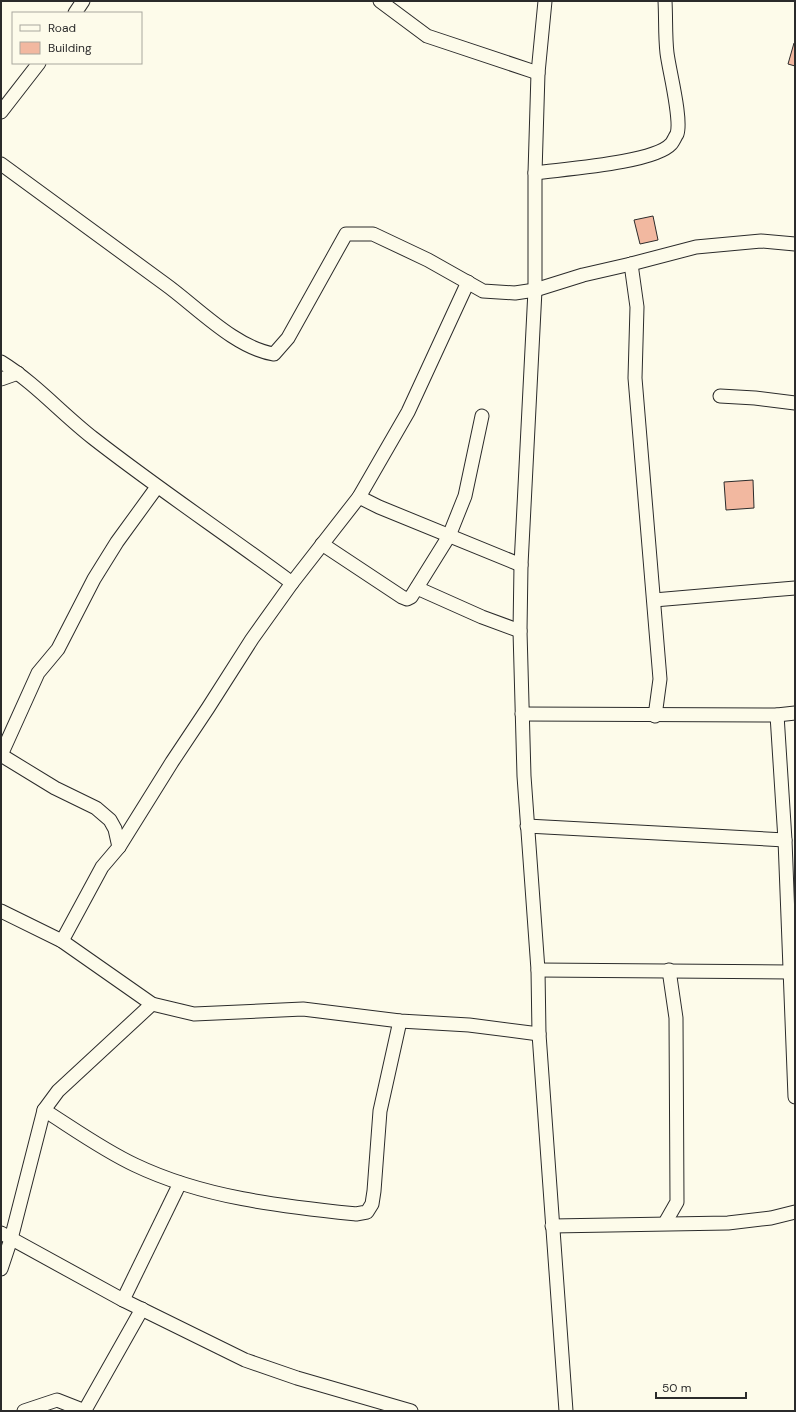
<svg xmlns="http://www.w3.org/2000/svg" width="796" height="1412" font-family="'DM Sans',sans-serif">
  <rect width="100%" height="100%" fill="#fdfbea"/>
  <g fill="#f2b8a0" stroke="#2b2b2b">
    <path d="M794 43H795V66L788 64Z"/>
    <path d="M653 216 658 240 640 244 634 220Z"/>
    <path d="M753 480 754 508 726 510 724 482Z"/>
  </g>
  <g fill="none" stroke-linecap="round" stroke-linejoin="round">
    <defs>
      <g id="minor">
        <path d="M380 1 427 36 538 73"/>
        <path d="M545 1 538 73 535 173V290L521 565 520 631 524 776 538 970 539 1034 566 1411"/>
        <path d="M75 13 83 1"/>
        <path d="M1 112 39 63"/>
        <path d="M1 164C56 204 111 244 165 284 197 307 235 348 274 354L288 338 346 234H373L428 260 483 291 515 293 535 290 583 275 631 264 696 247 761 241 795 244"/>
        <path d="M535 173C563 169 654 163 671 144 673 142 675 137 677 134 682 119 669 70 667 53 665 36 666 18 665 1"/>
        <path d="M631 264 637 307 635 378 660 679 655 716"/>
        <path d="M1 362C35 383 61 413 93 438 157 488 226 534 292 583"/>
        <path d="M1 379 18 373"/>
        <path d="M720 396 755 398 795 403"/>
        <path d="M359 497 379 507 521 565"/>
        <path d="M322 544 402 597 407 599 411 597 449 536 465 496 482 416"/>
        <path d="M417 588 482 617 520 631"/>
        <path d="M654 600 795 588"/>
        <path d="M522 714 777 715 795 713"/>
        <path d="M777 715 785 840 795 1097"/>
        <path d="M1 755 38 673 58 649 94 579 117 542 157 487"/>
        <path d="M1 755 55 788 96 808 110 820 115 829 119 847"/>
        <path d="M527 826 785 840"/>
        <path d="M1 911 62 941 152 1004 194 1014 303 1009 400 1021 469 1025 539 1034"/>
        <path d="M62 941 102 867 119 847 172 762 208 708 252 639 292 583 359 497 408 412 468 282"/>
        <path d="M538 970 790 972"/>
        <path d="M44 1110C74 1129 103 1150 135 1165 204 1198 281 1206 356 1214L367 1212 372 1204 374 1191 380 1111 400 1021"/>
        <path d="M665 1223 677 1202 676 1018 669 970"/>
        <path d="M552 1226 728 1223 771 1218 795 1212"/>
        <path d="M1 1233 123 1300 245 1360 297 1378 411 1411"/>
        <path d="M1 1269 11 1239 44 1110 58 1091 152 1004"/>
        <path d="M123 1300 180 1183"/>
        <path d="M85 1410 142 1309"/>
        <path d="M24 1411 57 1400 85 1411"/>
      </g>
    </defs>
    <use href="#minor" stroke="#2b2b2b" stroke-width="15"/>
    <use href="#minor" stroke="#fdfbea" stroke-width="13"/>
  </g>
  <rect width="796" height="1412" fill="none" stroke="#2b2b2b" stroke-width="4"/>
  <rect x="12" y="12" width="130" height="52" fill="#fdfbea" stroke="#a9a89e"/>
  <rect x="20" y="25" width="20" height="6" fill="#fdfbea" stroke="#a9a89e"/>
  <text x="48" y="32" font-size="12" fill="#2b2b2b">Road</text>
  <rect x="20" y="42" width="20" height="12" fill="#f2b8a0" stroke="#a9a89e"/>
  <text x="48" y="52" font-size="12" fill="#2b2b2b">Building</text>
  <path d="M656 1392v6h90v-6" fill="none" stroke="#2b2b2b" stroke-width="2"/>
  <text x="662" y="1392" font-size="12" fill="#2b2b2b" stroke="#fdfbea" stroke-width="3" paint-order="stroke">50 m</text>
</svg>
